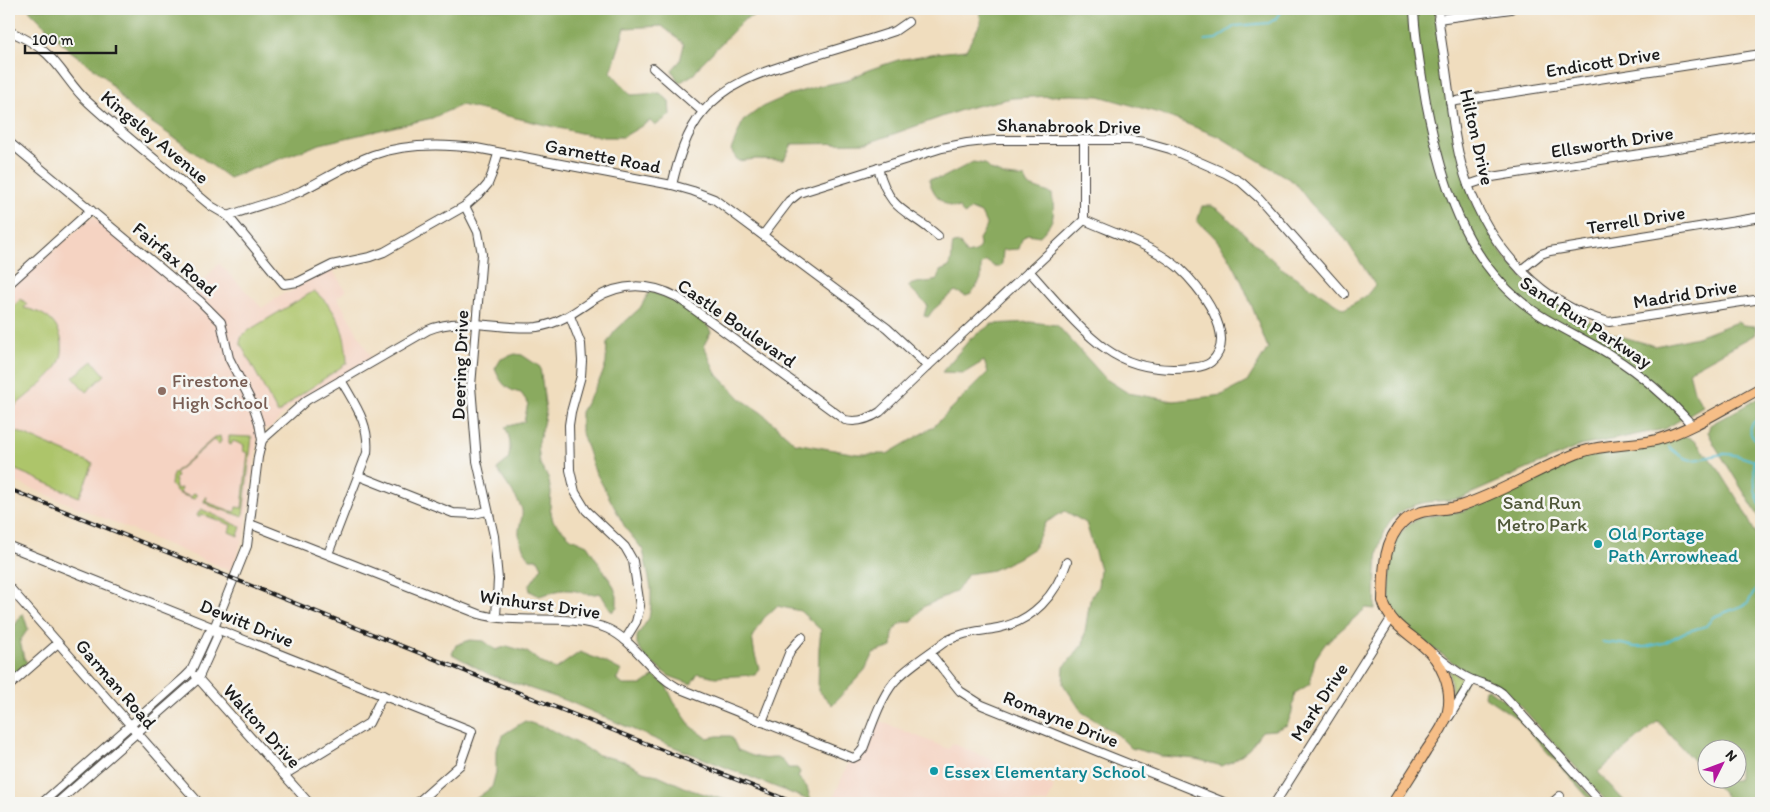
<svg xmlns="http://www.w3.org/2000/svg" width="1770" height="812" font-family="Itim,sans-serif">
  <rect width="100%" height="100%" fill="#f6f6f2"/>
  <filter id="ink" filterUnits="userSpaceOnUse"><feTurbulence type="fractalNoise" baseFrequency=".02" numOctaves="2"/><feDisplacementMap in="SourceGraphic" scale="10" xChannelSelector="R" yChannelSelector="G"/><feConvolveMatrix kernelMatrix="1 2 1 2 8 2 1 2 1" color-interpolation-filters="sRGB"/></filter>
  <filter id="wash" filterUnits="userSpaceOnUse"><feTurbulence type="fractalNoise" baseFrequency=".0096" numOctaves="4" result="noise"/><feDisplacementMap in="SourceGraphic" scale="20" xChannelSelector="R" yChannelSelector="G"/><feGaussianBlur stdDeviation="1.12" result="paint"/><feColorMatrix in="noise" values="0 0 0 0 0 0 0 0 0 0 0 0 0 0 0 0 0 1.4 0 .05"/><feComposite in="paint" operator="in"/></filter>
  <g filter="url(#wash)">
    <rect width="100%" height="100%" fill="#f0ddbe"/>
    <g fill="#f5d3c2">
      <path d="M93 216 190 297 219 263 262 308 282 294 290 292 309 279 332 269 346 291 337 297 371 357 304 397 290 407 270 429 265 428 257 439 245 533 231 571 9 479V290Z"/>
      <path d="M875 719 949 749 952 743 1054 786 1048 803H831L851 757 857 756Z"/>
    </g>
    <g fill="#adc56b" stroke="#647044">
      <path d="M314 291C338 310 346 332 347 363L296 398 278 414 240 343C241 336 243 334 249 330Z"/>
      <path d="M21 299 27 304 24 308C38 311 51 316 58 330 63 340 64 353 59 363 53 377 21 400 9 411V310Z"/>
      <path d="M93 361 105 375 86 392 73 377Z"/>
      <path d="M9 428 93 464 79 497 9 467Z"/>
      <path d="M220 436 221 441 219 444 213 440 175 473 177 477 175 479 176 489 181 488 180 493 191 497 194 493 196 494V497L194 499 177 493 171 485 172 477 174 473 214 438Z"/>
      <path d="M229 436 252 437 243 515 241 516 211 506 204 502 205 497H207L206 502 234 512H235L236 507 242 508 248 453 243 451 244 445 233 441 231 445 229 444Z"/>
      <path d="M201 509 241 527 238 536 229 532 231 525 201 514 200 517H198L197 515Z"/>
      <path d="M1449 670 1464 680V687L1456 698 1453 697Z"/>
      <path d="M122 737 124 740 65 792 63 789Z"/>
    </g>
    <g fill="#8aaa5f" stroke="#53633e">
      <path d="M28 9H772L745 19 701 64 694 74 679 83 672 70 680 61 684 45 683 43 662 26 625 28 611 72 631 95 660 93 669 101 670 115 655 126 650 121 623 137H604L580 133 461 105 432 118 320 144 229 178 176 139 130 108 104 76 69 50Z"/>
      <path d="M979 9H1435L1443 74 1471 199 1502 254 1529 284 1567 309 1613 334 1655 346 1697 337 1737 322 1743 325 1755 326 1756 334 1689 371 1694 391 1703 406 1665 429 1580 446 1461 498C1447 502 1433 500 1419 504 1370 517 1377 569 1375 609L1366 608 1325 644 1315 659 1310 684 1295 693 1292 712 1287 725 1275 730 1262 731 1249 749 1233 761 1222 766 1196 759 1161 756 1131 748 1118 735 1082 712 1063 684 1064 667 1083 644 1090 600 1098 586 1100 569 1086 523 1065 511 1045 523 1034 548 1018 558 993 570 968 574 957 591 923 607 912 622H903L893 631 892 647 873 653 865 670 832 705 818 690 819 648 821 630 800 611 777 606 764 618 752 637 755 655 759 668 755 675 715 677 698 673 691 684 669 676 645 658 637 644V636L649 618 651 605V588L643 550 626 529 594 469 581 430V412L602 375 606 363 607 343 615 331 640 308 650 291C671 300 701 310 711 332L704 345 715 372 741 399 762 413 795 443 857 454H887L933 427 988 372 984 361 964 373 942 372 971 338 992 324 1030 322 1057 325 1106 379 1128 393 1174 401 1222 395 1247 382 1268 348C1252 309 1234 245 1197 222L1202 206H1212L1219 210 1280 267 1344 309 1366 296 1375 285 1346 240 1311 204 1294 182 1220 137 1159 113 1099 96 1071 95 1012 98 967 108 868 143 792 144 784 160 756 159 738 161 731 150 743 121 762 107 789 95 819 86 845 81 871 69 898 60 937 53 966 50 981 22Z"/>
      <path d="M973 162 985 164 991 170 1006 176 1025 178 1027 185 1052 194C1055 215 1055 221 1040 236L1027 234 1022 239 1019 249 1003 250 1002 263 1000 267H995L986 261 981 266V279L971 294 966 296 955 291 933 310 928 317 924 316 927 305 908 286C917 281 927 283 937 280L940 271 949 267C953 260 951 252 953 244L960 243 966 254 976 252 980 246 979 239 987 226 981 213 971 209 965 215 959 208C944 207 932 194 929 179L942 178Z"/>
      <path d="M515 354 522 355 540 367 546 411 538 446 540 464 548 477 551 492 550 508 553 521 571 538 587 545 613 585 617 596V607L612 612 600 593C584 597 582 590 567 590 559 589 548 594 539 596L530 591 529 586 542 567 538 559H530C524 550 518 541 519 530 520 523 523 516 522 510 521 503 502 478 497 469L508 460C511 448 511 438 505 427L524 422 528 403 521 393C506 390 501 383 495 369L501 359Z"/>
      <path d="M1761 397V520L1714 444 1708 432 1710 425 1717 421Z"/>
      <path d="M1684 436 1690 438 1697 443 1719 470 1741 505 1761 544V803H1732L1711 780H1738V750H1708L1707 776 1658 721 1598 772 1626 803H1608L1507 691 1487 679 1469 674 1430 646 1400 622 1390 602 1389 594 1393 548 1398 536 1404 529 1418 518 1462 511 1582 458 1606 452 1639 449Z"/>
      <path d="M23 613 28 629 20 641 24 658 27 662 16 673 9 670V625H15Z"/>
      <path d="M470 640 484 641 496 650 507 646 527 652 542 663 556 669 580 652 605 662 622 671 616 679 623 685H641L654 676 666 685 674 702 691 726 707 738 717 736H731L738 750C744 752 751 756 757 757 772 762 778 751 788 768H797L800 772 798 777 807 787 811 801 664 743 570 702 490 675 452 654 456 645Z"/>
      <path d="M1488 689 1507 703 1597 803H1593L1518 719 1484 696 1485 690Z"/>
      <path d="M525 721 554 731 598 755 624 761 647 773 658 775 691 790 736 803H470L492 787 496 772V750L504 734Z"/>
    </g>
    <g fill="none" stroke-linecap="round" stroke-linejoin="round">
      <g stroke="#55bdd2" stroke-width="2">
        <path d="M1205 40 1216 39 1235 26 1269 23 1275 19 1284 9"/>
        <path d="M1761 416C1741 431 1751 432 1761 447"/>
        <path d="M1669 447C1693 468 1696 458 1723 454 1734 453 1745 458 1754 461"/>
        <path d="M1761 455 1754 461 1755 489 1761 509"/>
        <path d="M1602 642 1622 644 1634 647H1645L1664 643 1685 632 1706 626 1713 617 1747 604 1761 581"/>
      </g>
    </g>
  </g>
  <g filter="url(#ink)">
    <g fill="none" stroke-linecap="round" stroke-linejoin="round">
      <defs>
        <g id="minor">
          <path d="M1414 9C1415 40 1421 71 1426 102 1441 179 1463 261 1531 309 1556 327 1586 339 1612 356 1642 375 1669 399 1692 425"/>
          <path d="M1438 9C1439 31 1444 54 1447 77 1452 112 1455 151 1468 185 1491 248 1542 306 1609 322L1761 299"/>
          <path d="M1438 19 1511 9"/>
          <path d="M9 31C23 37 37 44 48 55 63 69 72 88 88 102 127 138 170 171 211 206L228 216 284 284 298 282 332 265 370 257 384 252 465 206 482 191 488 184 492 174 498 154"/>
          <path d="M653 68 703 112"/>
          <path d="M1450 102 1761 54"/>
          <path d="M9 142 200 301 221 322 229 358 253 405 259 423 262 440"/>
          <path d="M878 168C891 214 906 208 938 236"/>
          <path d="M672 185C678 160 686 132 703 112 729 80 767 71 804 59 834 50 865 41 895 31L908 22"/>
          <path d="M1468 185 1492 177 1761 135"/>
          <path d="M465 206 478 232 482 254 471 386 477 461 494 536 498 579 496 617"/>
          <path d="M228 216C252 207 278 201 301 191 325 179 348 164 373 155 406 143 442 144 476 148L672 185 693 191 714 199 887 328 928 366"/>
          <path d="M763 235 789 201 799 193 942 148 967 143 995 140H1129L1145 142 1170 149 1225 173 1241 182 1259 198 1344 294"/>
          <path d="M1521 270 1541 254 1550 251 1761 217"/>
          <path d="M1029 271C1051 295 1080 331 1106 349 1131 367 1160 371 1190 368 1197 367 1205 367 1211 362 1240 337 1198 285 1179 268 1152 245 1116 234 1084 220"/>
          <path d="M9 284 91 210"/>
          <path d="M570 316 581 344 582 361 581 376 571 412 569 425 570 470 575 492 586 510 625 547 633 561 640 606 636 622 625 640"/>
          <path d="M359 476 453 513 474 514 487 511"/>
          <path d="M250 524 479 614C521 626 567 612 608 629 636 642 649 672 678 688L853 758 857 756 863 749C871 728 880 699 894 682 908 666 929 654 946 641 966 631 977 632 998 628 1033 621 1056 595 1067 562"/>
          <path d="M9 546 472 731 460 765 417 803"/>
          <path d="M328 554 367 453C370 424 355 405 341 380"/>
          <path d="M9 587 199 803"/>
          <path d="M930 653 960 691 982 705 1226 803"/>
          <path d="M1434 654C1446 663 1457 673 1470 679 1481 684 1492 685 1502 693L1602 803"/>
          <path d="M196 676 309 803"/>
          <path d="M9 686 58 643"/>
          <path d="M1449 717 1472 680"/>
          <path d="M762 722 790 651 802 637"/>
          <path d="M284 775 369 723 383 695"/>
          <path d="M42 803 184 678 191 671 208 634 214 628 247 546 258 457 262 440 307 400 428 330C463 315 500 331 537 327 559 324 576 311 594 299 621 282 650 283 677 297L845 420C858 423 869 419 880 412L928 366 1084 220V140"/>
          <path d="M57 803 198 679 217 637 214 628"/>
          <path d="M1275 803 1391 619"/>
          <path d="M1552 803 1560 796"/>
        </g>
        <path id="major" d="M1393 803C1404 786 1415 769 1426 751 1434 739 1445 726 1448 711 1453 688 1441 660 1423 646 1407 632 1389 623 1383 601 1384 575 1382 542 1403 522 1418 507 1440 512 1460 506 1502 493 1540 467 1581 452 1605 444 1631 446 1656 440 1693 429 1727 406 1761 388"/>
      </defs>
      <use href="#minor" stroke="#3c3934" stroke-width="10"/>
      <use href="#major" stroke="#3c3934" stroke-width="12"/>
      <use href="#minor" stroke="#fff" stroke-width="8"/>
      <use href="#major" stroke="#f6be87" stroke-width="10"/>
      <defs>
        <path id="rail" d="M9 489 795 803"/>
      </defs>
      <use href="#rail" stroke="#1c1c1c" stroke-width="4"/>
      <use href="#rail" stroke="#f6f6f2" stroke-width="2" stroke-dasharray="5.5" stroke-linecap="butt"/>
    </g>
  </g>
  <circle fill="#8d6e63" stroke="#f6f6f2" stroke-width="2" cx="162" cy="391" r="5"/>
  <g fill="#0f9aa8" stroke="#f6f6f2" stroke-width="2">
    <circle cx="1598" cy="544" r="5"/>
    <circle cx="934" cy="771" r="5"/>
  </g>
  <g text-anchor="middle" dominant-baseline="central" stroke-width="5" stroke-linejoin="round" paint-order="stroke">
    <g font-size="19" fill="#1c1c1c" stroke="#f6f6f2">
      <text transform="translate(1603 62) rotate(-9)">Endicott Drive</text>
      <text transform="translate(1069 126) rotate(1)">Shanabrook Drive</text>
      <text transform="translate(155 137) rotate(40)">Kingsley Avenue</text>
      <text transform="translate(1477 137) rotate(77)">Hilton Drive</text>
      <text transform="translate(1612 142) rotate(-9)">Ellsworth Drive</text>
      <text transform="translate(603 156) rotate(11)">Garnette Road</text>
      <text transform="translate(1636 220) rotate(-9)">Terrell Drive</text>
      <text transform="translate(175 259) rotate(40)">Fairfax Road</text>
      <text transform="translate(1685 294) rotate(-9)">Madrid Drive</text>
      <text transform="translate(1586 322) rotate(33)">Sand Run Parkway</text>
      <text transform="translate(737 323) rotate(35)">Castle Boulevard</text>
      <text transform="translate(460 365) rotate(-88)">Deering Drive</text>
      <text transform="translate(540 604) rotate(8)">Winhurst Drive</text>
      <text transform="translate(247 623) rotate(22)">Dewitt Drive</text>
      <text transform="translate(116 684) rotate(49)">Garman Road</text>
      <text transform="translate(1319 702) rotate(-57)">Mark Drive</text>
      <text transform="translate(1061 719) rotate(22)">Romayne Drive</text>
      <text transform="translate(262 726) rotate(48)">Walton Drive</text>
    </g>
    <g font-size="19" fill="#785e54" stroke="#f6f6f2" text-anchor="start">
      <text x="172" y="380">Firestone<tspan x="172" dy="22">High School</tspan></text>
    </g>
    <g font-size="19" fill="#4f5738" stroke="#f6f6f2">
      <text x="1542" y="502">Sand Run<tspan x="1542" dy="22">Metro Park</tspan></text>
    </g>
    <g font-size="19" fill="#0d838f" stroke="#f6f6f2" text-anchor="start">
      <text x="1608" y="533">Old Portage<tspan x="1608" dy="22">Path Arrowhead</tspan></text>
      <text x="944" y="771">Essex Elementary School</text>
    </g>
  </g>
  <rect width="1770" height="812" fill="none" stroke="#f6f6f2" stroke-width="30"/>
  <g transform="translate(1722 764) rotate(48)"><circle r="24" fill="#f6f6f2" stroke="#9f9f9c"/>
  <path d="M0-4L9 19L0 12L-9 19Z" fill="#b5179e"/>
  <text y="-8" font-size="14" font-weight="bold" text-anchor="middle" fill="#1c1c1c">N</text>
  </g>
  <path d="M25 45v8h91v-8" fill="none" stroke="#1c1c1c" stroke-width="2.5"/>
  <text x="32" y="45" font-size="15" fill="#1c1c1c" stroke="#f6f6f2" stroke-width="4" paint-order="stroke">100 m</text>
</svg>
